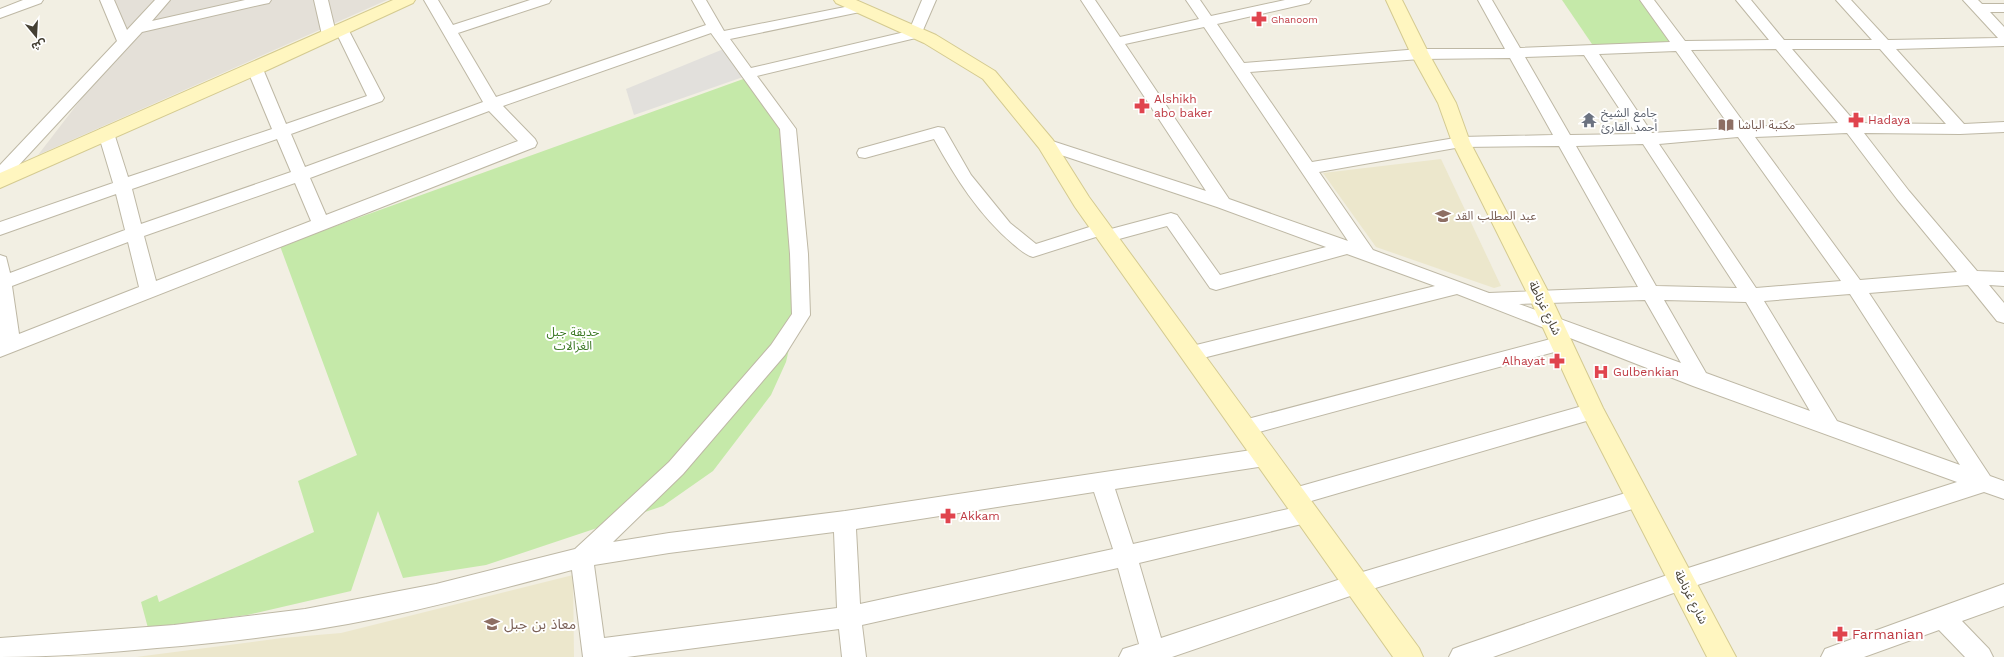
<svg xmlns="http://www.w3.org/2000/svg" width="2004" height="657" font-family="'Work Sans','Noto Sans Arabic',sans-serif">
  <rect width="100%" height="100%" fill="#f2efe3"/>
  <path fill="#e4e0d8" d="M107 0H387L38 155 125 42Z"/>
  <g fill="#ece7cc">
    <path d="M1441 159 1501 286 1494 288 1376 247 1323 173Z"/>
    <path d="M573 575 574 657H136L282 638 341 633Z"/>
  </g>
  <g fill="#c5e9a9">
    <path d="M1562 0H1640L1673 44 1594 47Z"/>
    <path d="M746 78 783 130 800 301 786 362 771 395 713 471 663 506 486 565 403 578 378 511 351 591 247 615 148 628 141 602 157 595 159 602 314 532 298 481 357 455 280 246Z"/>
  </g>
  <path fill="#e2e0dc" d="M726 48 746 76 634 115 626 89Z"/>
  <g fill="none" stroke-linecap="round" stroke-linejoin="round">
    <defs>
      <g id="street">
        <path d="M23 0H43L41 3 0 18V9Z"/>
        <path d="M100 0H114L127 30 155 0H170L152 21 245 0H271L269 3 264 4 142 32 6 179 0 181V165L117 41Z"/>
        <path d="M314 0H328L335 29 342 26 347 27 384 98 382 101 291 134 305 167 483 102 424 0H438L453 25 530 0H551L549 3 458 33 496 97 706 25 692 0H706L724 31 860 4 865 5 867 8 865 11 860 12 730 39 751 68 909 31 922 0H936L920 37 757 76 796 129 808 254 810 315 785 355 683 474 613 542 669 533 845 511 1265 448 1272 451 1275 457 1272 463 1265 466 1115 489 1133 544 1306 505 1314 507 1317 514 1314 521 1306 523 1139 563 1161 638 1356 574 1639 489 1647 491 1650 498 1647 505 1639 507 1356 594 1172 657H1119L1123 649 1139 644 1118 568 862 625 866 657H842L839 629 627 657H583L572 570C508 587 444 605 379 618 306 633 231 642 157 648 105 653 53 657 0 657V638L174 625 305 609 436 584 575 549 669 462 771 345 792 314 790 254 780 129 711 33 503 106 535 139 537 143 535 147 0 357V255L6 257 10 273 125 230 116 194 0 235V222L113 183 98 133 100 129 106 128 112 129 114 133 128 177 272 129 247 69 250 66H260L263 69 286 124 367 96 336 32 334 38H324L322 35ZM489 111 518 141 326 215 310 178ZM277 139 291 172 141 224 132 189ZM295 183 311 221 156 281 144 236ZM128 242 139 287 19 334 12 286ZM1094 492 1113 549 860 604 856 529ZM834 532 837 608 604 638 594 565 669 553Z"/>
        <path d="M1081 0H1095L1120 37 1199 19 1186 0H1200L1211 16 1285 0H1311L1309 3 1217 24 1244 63 1420 49H1505L1478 0H1492L1520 48 1670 42 1640 0H1654L1685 41 1769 40 1736 0H1751L1784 40H1872L1836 0H1851L1888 40 1998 38 1963 0H1978L1982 4H2004V12H1990L2004 27V46L1896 49 1964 124 2004 122V132L1960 134 1864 133 1909 191 1977 271 2004 272V286L1989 285 2004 303V323L1997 321 1968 285 1869 293 1990 476 2004 481V499L1984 492 1682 590 1493 657H1449L1453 649 1461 646 1682 570 1957 482 1693 386 1457 294 1191 361 1184 358 1181 353 1184 348 1435 286 1347 254 1216 290 1210 288 1167 226 1108 242 1102 240 1099 236 1033 257C1025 255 1019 249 1013 244 979 215 955 177 934 139L865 158 859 157 857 153 859 149 938 127 944 128 971 175 1010 223 1036 244 1102 223 1108 225 1111 229 1171 213 1177 215 1220 275 1326 247 1217 207 1040 148 1038 144 1040 140 1046 139 1206 191ZM1204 27 1348 241 1229 199 1125 44ZM1776 49 1838 123 1747 127 1691 50ZM1792 49H1880L1946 124 1856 123ZM1676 51 1731 128 1652 133 1599 54ZM1584 55 1636 134 1570 135 1525 57ZM1510 58 1553 135 1461 137 1312 162 1250 72 1420 59ZM1847 133 1897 199 1957 272 1860 280 1755 137ZM1738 137 1841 281 1756 288 1659 144ZM1643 144 1737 288 1656 286 1576 146ZM1559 146 1638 287 1489 293 1373 250 1319 172 1461 147ZM1850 294 1960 465 1837 421 1764 301ZM1645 300 1681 363 1519 304ZM1664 300 1746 302 1810 411 1706 373Z"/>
        <path d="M1562 336 1569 338 1572 343 1569 348 1244 436 1237 434 1234 428 1237 422 1244 420Z"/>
        <path d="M1593 403 1600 405 1603 411 1600 417 1294 506 1286 504 1283 497 1286 490 1294 488Z"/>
        <path d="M2004 584V606L1962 621 1989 649 1993 657H1965L1939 630 1864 657H1821L1825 649 1833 646Z"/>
      </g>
      <g id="secondary">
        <path d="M393 0H415L413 3 261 73 0 188V173Z"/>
        <path d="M834 0H856L936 35 995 71 1053 140 1089 197 1419 648 1423 657H1393L1075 207 1039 148 983 79 924 43 836 3Z"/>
        <path d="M1386 0H1402L1429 54 1456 103 1470 142 1551 297 1603 408 1736 657H1707L1581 411 1529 297 1452 142 1438 103 1411 54Z"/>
      </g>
    </defs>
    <use href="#street" stroke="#beb8a5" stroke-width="2"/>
    <use href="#secondary" stroke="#d4ca90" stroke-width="2"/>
    <use href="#street" fill="#fff" fill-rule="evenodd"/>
    <use href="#secondary" fill="#fff6c0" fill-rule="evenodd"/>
  </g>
  <defs>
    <symbol id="pharmacy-bare" viewBox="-9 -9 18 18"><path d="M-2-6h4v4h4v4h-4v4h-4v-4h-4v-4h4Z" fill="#e0444e" stroke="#fff" stroke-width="2.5" paint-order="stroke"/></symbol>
    <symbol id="temple-bare" viewBox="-9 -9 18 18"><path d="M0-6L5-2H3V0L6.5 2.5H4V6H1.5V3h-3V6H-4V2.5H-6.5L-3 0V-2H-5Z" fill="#6b7280" stroke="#fff" stroke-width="2.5" paint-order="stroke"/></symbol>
    <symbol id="library-bare" viewBox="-9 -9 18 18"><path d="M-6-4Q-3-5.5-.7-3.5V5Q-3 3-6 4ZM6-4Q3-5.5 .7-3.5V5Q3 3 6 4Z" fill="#8d6e63" stroke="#fff" stroke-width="2.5" paint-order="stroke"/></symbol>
    <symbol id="school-bare" viewBox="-9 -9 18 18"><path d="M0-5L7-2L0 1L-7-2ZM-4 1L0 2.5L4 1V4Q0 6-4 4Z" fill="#8d6e63" stroke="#fff" stroke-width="2.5" paint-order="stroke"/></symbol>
    <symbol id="hospital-bare" viewBox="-9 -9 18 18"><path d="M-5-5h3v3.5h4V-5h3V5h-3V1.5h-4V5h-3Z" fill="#e0444e" stroke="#fff" stroke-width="2.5" paint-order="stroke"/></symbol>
  </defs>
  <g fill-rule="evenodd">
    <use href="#pharmacy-bare" x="1248" y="8" width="22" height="22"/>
    <use href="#pharmacy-bare" x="1131" y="95" width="22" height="22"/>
    <use href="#temple-bare" x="1578" y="109" width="22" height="22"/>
    <use href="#pharmacy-bare" x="1845" y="109" width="22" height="22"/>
    <use href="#library-bare" x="1715" y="114" width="22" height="22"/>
    <use href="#school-bare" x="1432" y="205" width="22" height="22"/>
    <use href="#pharmacy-bare" x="1546" y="350" width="22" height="22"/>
    <use href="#hospital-bare" x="1590" y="361" width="22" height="22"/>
    <use href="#pharmacy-bare" x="937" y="505" width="22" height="22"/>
    <use href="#school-bare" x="481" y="613" width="22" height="22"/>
    <use href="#pharmacy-bare" x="1829" y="623" width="22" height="22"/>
  </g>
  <g text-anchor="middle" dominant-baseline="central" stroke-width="4" stroke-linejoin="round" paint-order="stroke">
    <g font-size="10" fill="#be3a42" stroke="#fff" text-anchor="start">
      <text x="1271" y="19">Ghanoom</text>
    </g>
    <g font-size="12" fill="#be3a42" stroke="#fff" text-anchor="start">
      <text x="1154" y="99">Alshikh<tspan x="1154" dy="14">abo baker</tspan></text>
      <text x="1868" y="120">Hadaya</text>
      <text x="1545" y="361" text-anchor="end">Alhayat</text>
      <text x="1613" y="372">Gulbenkian</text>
      <text x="960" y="516">Akkam</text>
    </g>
    <g font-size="12" fill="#5b616d" stroke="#fff" text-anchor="start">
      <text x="1601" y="113">جامع الشيخ<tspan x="1601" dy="14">أحمد القارئ</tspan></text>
    </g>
    <g font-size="12" fill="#785e54" stroke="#fff" text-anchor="start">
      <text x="1738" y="125">مكتبة الباشا</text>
      <text x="1455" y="216">عبد المطلب القد</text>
    </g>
    <g font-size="12" fill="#443f33" stroke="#fff">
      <text transform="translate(1545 308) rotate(64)">شارع غرناطة</text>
      <text transform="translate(1691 597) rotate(63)">شارع غرناطة</text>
    </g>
    <g font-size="12" fill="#3b7824" stroke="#fff">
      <text x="573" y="332">حديقة جبل<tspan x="573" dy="14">الغزالات</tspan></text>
    </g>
    <g font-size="14" fill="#785e54" stroke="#fff" text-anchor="start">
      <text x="504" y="624">معاذ بن جبل</text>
    </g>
    <g font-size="14" fill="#be3a42" stroke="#fff" text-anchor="start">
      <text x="1852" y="634">Farmanian</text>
    </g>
  </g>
  <g transform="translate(36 36) rotate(162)" stroke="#ffffff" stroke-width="3" paint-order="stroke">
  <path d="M0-3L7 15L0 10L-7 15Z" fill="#443f33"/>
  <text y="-6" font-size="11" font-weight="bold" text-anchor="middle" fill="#443f33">ش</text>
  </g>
</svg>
